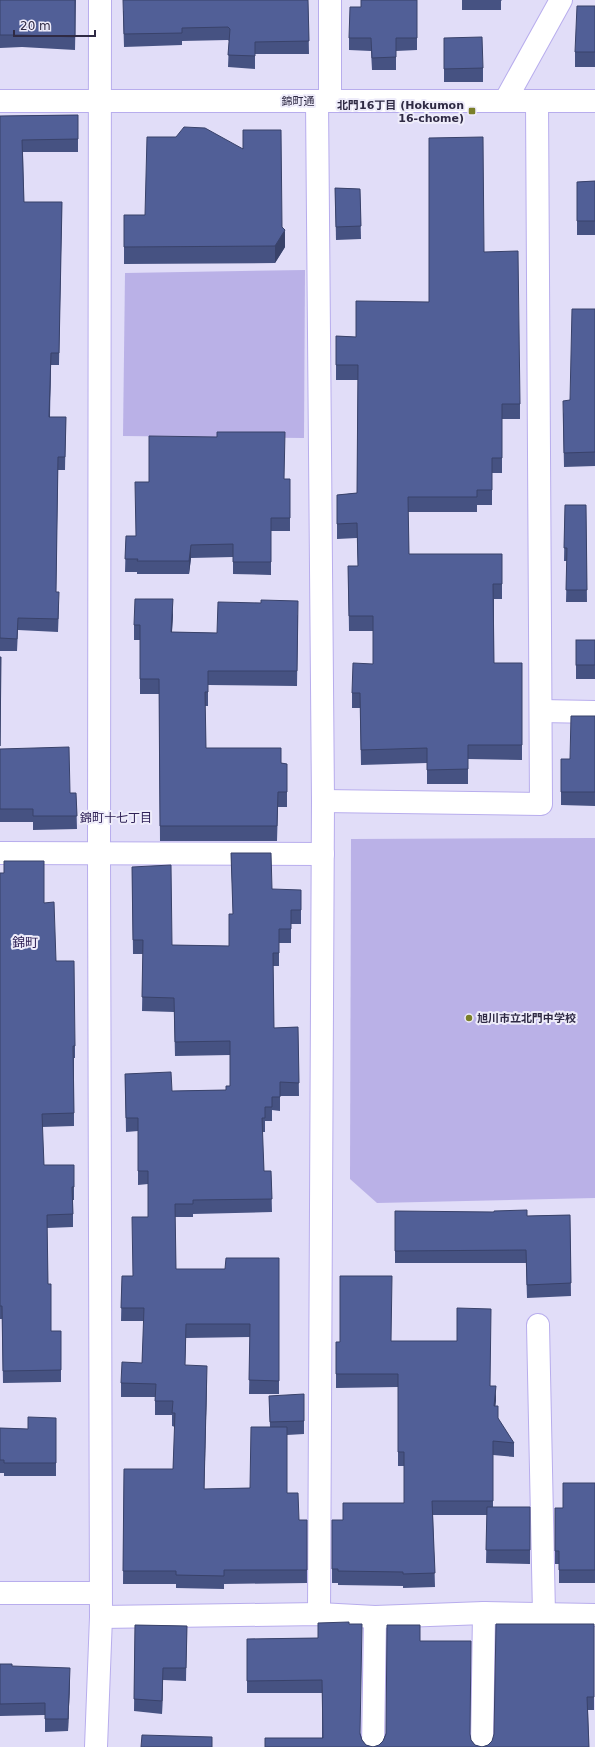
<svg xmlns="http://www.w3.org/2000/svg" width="595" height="1747" font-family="'DejaVu Sans','Noto Sans JP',sans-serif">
  <rect width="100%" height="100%" fill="#e1ddf8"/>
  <g fill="#bab1e7">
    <path d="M305 270 304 438 123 436 125 273Z"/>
    <path d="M595 838V1198L377 1203 350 1179 351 839Z"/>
  </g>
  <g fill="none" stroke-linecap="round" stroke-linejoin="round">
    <defs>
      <g id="minor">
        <path d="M330 0V101"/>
        <path d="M317 101 323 801 319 1614"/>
        <path d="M505 101 561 0"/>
        <path d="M541 711 595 712"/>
        <path d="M323 801 541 804 537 101"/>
        <path d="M0 853 323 854"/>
        <path d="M538 1325 544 1614"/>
        <path d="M0 1593H100"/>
        <path d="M101 1617 319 1614 375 1617 484 1613 595 1615"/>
        <path d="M96 1747 101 1617 99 854 100 0"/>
        <path d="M373 1747 375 1617"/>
        <path d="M482 1747 484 1613"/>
      </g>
      <path id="tertiary" d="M0 101H595"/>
    </defs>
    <use href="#minor" stroke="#b8aded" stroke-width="24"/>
    <use href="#tertiary" stroke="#b8aded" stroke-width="24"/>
    <use href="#minor" stroke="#fff" stroke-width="22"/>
    <use href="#tertiary" stroke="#fff" stroke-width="22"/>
  </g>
  <g fill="#465282">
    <path d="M0 0H76L75 50 22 47 0 48Z"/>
    <path d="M308 0 309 54H255V69L228 67 229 41 228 40 182 41V45L124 47 123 11Z"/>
    <path d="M417 0V50L396 51V70H372L371 51 349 50V38L361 7Z"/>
    <path d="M462 0H502L501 1V10H462Z"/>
    <path d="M595 6V67H575V52Z"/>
    <path d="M444 38 483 68V82H444Z"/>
    <path d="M78 115V152H23L24 202H62L59 365H51L50 417H66L65 470H58L56 592 59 605 58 632 18 630 17 651H0V116Z"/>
    <path d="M243 130 282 227 285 247 275 263 124 264V215H145L243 148Z"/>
    <path d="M595 181V235H577V182Z"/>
    <path d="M335 188 360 189 361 239 336 240Z"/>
    <path d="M484 252 520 404V419H502V473H492V505H477V512H408L409 554H502V599H494V663H522V760L468 759V784H427V763L361 765 360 708H352V693L373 664V631H349L348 566H358L357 538 337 539V495L357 493 358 380H336V336L356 337 429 302Z"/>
    <path d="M595 309V466L564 467 563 414 570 400Z"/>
    <path d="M290 479V531H271V575L233 574V557L191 558 189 574H137V572H125L126 536H136L149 482Z"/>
    <path d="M565 505H586L587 602H566L567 561H564Z"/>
    <path d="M173 614 172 632 217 633 298 615 297 686 208 685V706H205L206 748 281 763 287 764V807H278L277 841H160L159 694H140V640H134V625Z"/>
    <rect x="576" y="640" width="19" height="39"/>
    <path d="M0 657V749L70 793H76L77 829 33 830V822H0Z"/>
    <path d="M595 716V806L561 805V759H570Z"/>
    <path d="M231 853 272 889 301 904V924H291V943H279V966H273L274 1028 298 1027 299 1096H280V1111L272 1110V1121H265V1132H262L264 1171H271L272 1212 193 1214V1217H175L176 1269H225L279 1258V1394H249L250 1337 186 1338 185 1365 207 1380 204 1489 250 1488 270 1427 269 1396 304 1421V1434L287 1435V1493L299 1520H307V1583L224 1584V1589L176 1588V1584H123L124 1469H173L175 1427 172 1426V1415H155V1397H121V1383L142 1363 144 1321H121L122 1276H133L148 1217V1184L138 1185V1131L126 1132 125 1074 172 1091 226 1090 230 1086V1055L175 1056 174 1012 142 1011 143 954H133L132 867 172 945 229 946 233 914Z"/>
    <path d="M0 873 44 903 56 961 75 1046V1058H74V1126L42 1127 44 1165H74V1200H73V1227L47 1228 48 1284 51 1331H61V1382L3 1383 2 1319H0Z"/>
    <path d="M395 1211 527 1216 570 1215 571 1296 527 1298 526 1263H395Z"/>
    <path d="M391 1341 490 1386 496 1400 495 1406 498 1419 514 1443V1457L493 1455V1507L530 1550V1564L486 1563 487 1515H433L435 1587 403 1588V1586L338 1585V1583H332V1520H343L404 1503V1466H398V1387L336 1388V1342Z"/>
    <path d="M56 1418V1476H4V1473H0V1428L28 1429Z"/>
    <path d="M595 1483V1583H559V1564H555V1521L563 1508Z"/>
    <path d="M318 1623 361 1735 362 1740 366 1745 373 1747 379 1745 383 1741 420 1641 470 1735 471 1740 475 1745 482 1747 488 1745 492 1741 594 1624V1710H588L589 1747H265L322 1738V1693H247V1639L318 1638Z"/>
    <path d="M135 1625 187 1626 186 1681 163 1680 162 1714 134 1711Z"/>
    <path d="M0 1664 70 1681 68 1731 45 1732V1715L0 1716Z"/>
  </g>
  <g fill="#39426a">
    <path d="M285 230V247L275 263V246Z"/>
    <path d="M51 353V365L49 429V417Z"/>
    <path d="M191 545V558L189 574V561Z"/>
    <path d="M173 599V614L171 647V632Z"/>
    <path d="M207 1366V1380L204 1502V1489Z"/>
    <path d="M496 1386V1400L494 1420V1406Z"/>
    <path d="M70 1668V1681L68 1731V1719Z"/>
    <path d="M163 1668V1680L162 1714V1701Z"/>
  </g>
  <g fill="#515f97" stroke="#39426a">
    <path d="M0 0H75V37L22 35H0Z"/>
    <path d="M123 0H308L309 41 255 42V56L228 55 230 29 228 27 182 28V33L124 34Z"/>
    <path d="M361 0H417V38H396V57L372 58 371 38H349L350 7H361Z"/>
    <path d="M577 6H595V52H575Z"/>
    <path d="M482 37 483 68 444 69V38Z"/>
    <path d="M78 115V139L22 140 24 202H62L59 353H51L49 417H66L65 457H58L56 592H59L58 619 18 618 17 639 0 638V116Z"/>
    <path d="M184 127 205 128 243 149V130H281L282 227 285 230 275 246 124 247V215H145L147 137H176Z"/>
    <path d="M483 137 484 252 518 251 520 404H502V458H492V490H477V497H408L409 554H502V584H493L494 663H522V745H468V769L427 770V748L361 750 360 693H352L353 663 373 664V616H349L348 566H358L357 523 337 524V495L357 493 358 365H336V336L356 337V301L429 302V138Z"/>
    <path d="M595 181V221H577V182Z"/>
    <path d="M335 188 360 189 361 226 336 227Z"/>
    <path d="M572 309H595V452L564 453 563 401 570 400Z"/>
    <path d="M217 432H285L284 479H290V518H271V562H233V544L191 545 189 561H137L138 559H125L126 536H136L135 482H149V436L217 437Z"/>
    <path d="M565 505H586L587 590H566L567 548H564Z"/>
    <path d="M135 599H173L171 632 217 633 218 602 261 603V600L298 601 297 671H208V692H205L206 748H281V763L287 764V792H278L277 826H160L159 679H140V625H134Z"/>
    <rect x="576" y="640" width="19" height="25"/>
    <path d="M0 657H1L0 746Z"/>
    <path d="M571 716H595V792H561V759H570Z"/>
    <path d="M69 747 70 793H76L77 816H33V809H0V749Z"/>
    <path d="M231 853H271L272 889 301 890V910H291V929H279V953H273L274 1028 298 1027 299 1083 280 1082V1097H272V1107H265V1118H262L264 1171H271L272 1199 193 1200V1204H175L176 1269H225L226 1258H279V1381L249 1380 250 1324H186L185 1365 207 1366 204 1489 250 1488 251 1427H287V1493H298L299 1520H307V1570H224V1576L176 1575V1571H123L124 1469H173L175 1413H172L173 1401H155L156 1384 121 1383 122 1362 142 1363 144 1308H121L122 1276H133L132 1217H148V1171H138V1118H126L125 1074 171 1072 172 1091 226 1090V1086H230V1041L175 1042 174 998 142 997 143 940H133L132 867 171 865 172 945 229 946V914H233Z"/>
    <path d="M4 861H44V903L54 902 56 961H74L75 1046H73L74 1113 42 1114 44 1165H74V1187H72L73 1214 47 1215 48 1284H51V1331H61V1370L3 1371 2 1306H0V873H4Z"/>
    <path d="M527 1210V1216L570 1215 571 1283 527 1285 526 1250 395 1251V1211L494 1212V1211Z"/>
    <path d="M340 1276H392L391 1341H457V1308L491 1309 490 1386H496L494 1406H498V1418L514 1443 493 1441V1501H432L435 1573 403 1574V1572L338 1571V1569H332V1520H343V1503H404V1452H398V1374H336V1342H340Z"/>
    <path d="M304 1394V1421L270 1422 269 1396Z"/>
    <path d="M28 1417 56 1418V1463H4V1460H0V1428L28 1429Z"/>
    <path d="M563 1483H595V1570H559V1551H555V1508H563Z"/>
    <path d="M487 1507H530V1550H486Z"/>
    <path d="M349 1622V1624H362L360 1734 362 1740 366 1745 373 1747 379 1745 383 1741 386 1734 387 1625H420V1641H471L470 1734 471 1740 475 1745 482 1747 488 1745 492 1741 494 1734 496 1624H594V1697H587L589 1747H265V1738H323L322 1680 247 1681V1639L318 1638V1623Z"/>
    <path d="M135 1625 187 1626 186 1668H163L162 1701 134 1699Z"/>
    <path d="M0 1664H12V1666L70 1668 68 1719H45V1703L0 1704Z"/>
    <path d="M142 1735 212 1737V1747H141Z"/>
  </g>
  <g fill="#7a7f29" stroke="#eeecfa" stroke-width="1.5">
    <rect x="468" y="107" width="8" height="8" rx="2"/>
    <circle cx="469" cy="1018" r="4"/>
  </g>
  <g text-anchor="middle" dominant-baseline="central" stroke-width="4" stroke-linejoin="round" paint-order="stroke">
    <g font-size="11" fill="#2f2a44" stroke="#eeecfa">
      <text x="298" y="101">錦町通</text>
    </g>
    <g font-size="11" font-weight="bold" fill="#2f2a44" stroke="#eeecfa" text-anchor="end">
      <text x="464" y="105">北門16丁目 (Hokumon<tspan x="464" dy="13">16-chome)</tspan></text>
      <text x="477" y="1018" text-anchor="start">旭川市立北門中学校</text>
    </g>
    <g font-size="12" fill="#2e2055" stroke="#eeecfa">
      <text x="116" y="818">錦町十七丁目</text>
    </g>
    <g font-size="13" fill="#2e2055" stroke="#eeecfa">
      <text x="25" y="942">錦町</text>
    </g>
  </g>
  <path d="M14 30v6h81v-6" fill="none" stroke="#2f2a44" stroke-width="2"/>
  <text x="20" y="30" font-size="12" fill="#2f2a44" stroke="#eeecfa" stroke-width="3" paint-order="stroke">20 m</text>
</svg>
